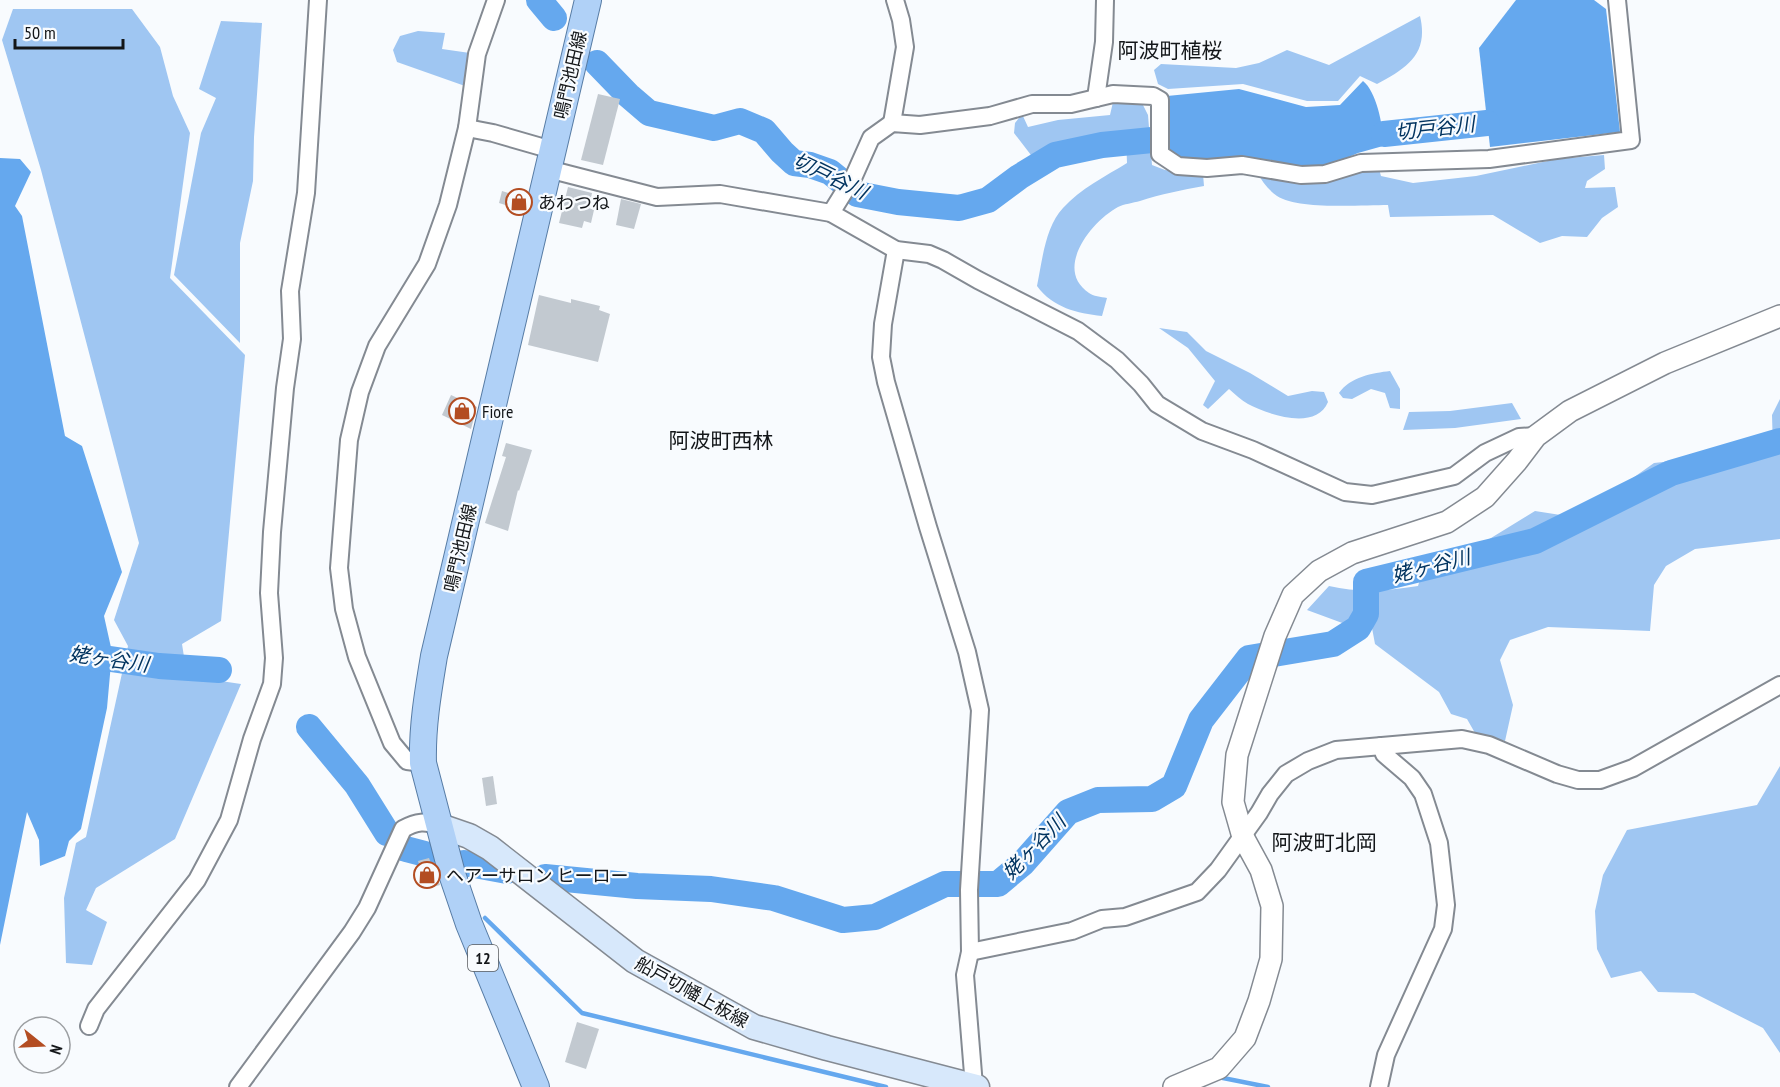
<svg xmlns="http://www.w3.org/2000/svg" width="1780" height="1087" font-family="'PT Sans Narrow','Noto Sans JP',sans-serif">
  <rect width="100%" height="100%" fill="#f8fbfe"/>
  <g fill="#9fc6f2">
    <path d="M13 9H132L160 47 173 96 190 133 170 278 245 355 221 621 182 644 187 676 241 684 175 839 96 888 86 910 107 922 92 965 66 963 64 898 76 843 86 837 128 646 114 620 139 543 41 170 2 40Z"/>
    <path d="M1420 16C1429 54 1407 68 1377 84L1360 76 1338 101H1307L1243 84 1168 89 1158 84 1154 70 1161 64 1236 68 1259 63 1287 50 1329 65Z"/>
    <path d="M221 21 262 23 254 137 253 181 240 243V343L174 275 201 133 216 98 199 89Z"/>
    <path d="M418 31 445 33 442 49 470 53 465 86 397 62 393 50 400 36Z"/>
    <path d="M1113 102 1142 103 1148 115 1152 165 1165 170 1203 174 1204 186C1182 190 1161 194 1140 201 1133 203 1124 204 1118 207 1092 221 1053 269 1089 293 1093 296 1101 297 1107 298L1102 316C1077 313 1053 308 1037 286 1042 262 1045 227 1063 208 1080 189 1106 176 1127 163L1126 137 1057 148 1034 159 1014 133 1015 123 1022 114 1028 127 1058 120 1110 115Z"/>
    <path d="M1604 155 1605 169 1587 181 1585 188 1615 187 1618 207 1602 218 1587 237 1562 236 1540 243 1493 215 1390 217 1388 205C1361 205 1299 210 1277 196 1268 190 1262 181 1257 172L1288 181 1326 180 1360 169H1379L1381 176 1413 183 1476 176 1557 159Z"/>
    <path d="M1159 328 1187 332 1206 351 1250 373 1288 396 1312 391 1324 392 1328 402C1316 431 1269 415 1248 404 1241 400 1235 394 1229 389L1208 409 1203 405 1215 381 1188 348Z"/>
    <path d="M1390 371 1400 389V409L1390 408 1385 393 1371 389 1352 399 1343 398 1339 393C1350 377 1373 373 1390 371Z"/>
    <path d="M1780 399V539L1695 549 1666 566 1654 585 1650 631 1548 627 1510 640 1500 660 1513 705 1505 741 1475 733 1467 719 1451 714 1439 692 1375 644 1372 628 1345 624 1307 610 1329 586C1359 593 1387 591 1418 586L1422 573 1478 546 1535 511 1567 516 1606 497 1654 463 1773 450 1772 415Z"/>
    <path d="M1512 403 1521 419 1455 428 1403 430 1409 412 1450 411Z"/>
    <path d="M1780 766V1053L1763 1028 1694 993 1658 992 1641 971 1611 978 1597 949 1595 911 1603 875 1627 830 1757 805Z"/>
  </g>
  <g fill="#65a8ee">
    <path d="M1516 0H1594L1606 9 1620 132 1490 147 1479 48Z"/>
    <path d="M1363 81C1377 92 1384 129 1383 146L1358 153 1335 163 1314 168 1247 158H1180L1167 148V96L1239 89 1306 107 1340 105Z"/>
    <path d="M0 158 20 159 31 172 15 206 22 216 65 436 82 446 122 572 104 616 112 652 107 708 81 829 69 841 65 856 40 866 39 840 27 812 0 945Z"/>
  </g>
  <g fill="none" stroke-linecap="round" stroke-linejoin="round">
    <g stroke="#65a8ee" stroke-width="4.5">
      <path d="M468 865 470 870"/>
      <path d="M485 918 582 1013 886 1087"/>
      <path d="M1218 1077 1268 1087"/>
    </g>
    <g stroke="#65a8ee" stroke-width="26">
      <path d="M539 0 554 18"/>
      <path d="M597 63 628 95 649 113 714 128 740 121 764 131 782 152 794 163 810 165 830 172 857 194 898 202 959 208 988 200 1019 177 1055 155 1102 145 1152 140"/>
      <path d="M1384 134 1487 123"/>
      <path d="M76 654 159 666 219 670"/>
      <path d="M309 727 357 785 387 833"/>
      <path d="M406 849 425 854"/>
      <path d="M464 863 507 871"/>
      <path d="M545 877 637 886 711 889 774 898 843 920 875 917 945 884H998L1023 863 1068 812 1098 800 1152 799 1174 786 1201 720 1249 658 1333 644 1358 628 1366 614V582L1535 541 1671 473 1780 441"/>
    </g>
  </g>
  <g fill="#c2c9d0">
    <path d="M598 94 620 99 603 165 581 160Z"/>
    <path d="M568 187 592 193 589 208 594 210 591 223 584 221 582 228 559 223Z"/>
    <path d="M502 191 525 198 521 210 499 203Z"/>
    <path d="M621 199 641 204 634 229 616 225Z"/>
    <path d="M539 295 571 303V299L600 306 599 310 610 314 598 362 528 345Z"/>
    <path d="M451 395 477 407 471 429 442 415Z"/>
    <path d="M506 443 532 450 519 491 518 490 508 531 485 523 506 457 502 456Z"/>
    <path d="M493 776 497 804 486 806 482 778Z"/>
    <path d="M429 858 431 863 433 862 440 885 429 888 425 878H423L418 861Z"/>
    <path d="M577 1022 599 1029 586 1069 565 1062Z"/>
  </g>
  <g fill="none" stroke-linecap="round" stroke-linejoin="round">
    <defs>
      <g id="minor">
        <path d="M1096 98 1104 42 1105 0"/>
        <path d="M892 123 905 47 901 20 895 0"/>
        <path d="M467 128 493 133 552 150"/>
        <path d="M548 169 657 197 720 194 831 213 896 250 929 254 943 260 978 280 1078 331 1117 360 1141 384 1157 404 1202 431 1253 450 1345 492 1372 495 1454 476 1485 453 1519 437 1536 436"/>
        <path d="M831 213 854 176 871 138 892 123 920 125 990 116 1032 104H1071L1113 94 1153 96 1160 100V154L1178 166 1207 168 1242 165 1301 175 1325 174 1361 163 1489 159 1631 140 1617 0"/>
        <path d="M896 250 883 324 881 357 886 382 928 527 967 652 980 710 969 890 970 952 965 975 974 1086"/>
        <path d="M423 763 407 761 392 743 357 657 344 609 339 568 349 440 360 392 377 346 427 264 448 205 467 128 477 54 496 0"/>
        <path d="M970 952 1072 931 1102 919 1125 917 1197 892 1218 870 1259 813 1270 794 1286 774 1308 761 1336 750 1462 739 1489 745 1557 774 1578 780H1600L1633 768 1780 685"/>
        <path d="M89 1026 96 1009 197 880 229 820 252 739 272 684 274 658 269 593 272 532 285 388 292 339 290 291 306 193 318 0"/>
        <path d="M238 1087 352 932 367 908 403 829C417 821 425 821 440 826"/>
        <path d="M1379 1087 1386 1055 1443 929 1446 905 1439 843 1423 794 1412 778 1384 754 1381 746"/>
      </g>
      <path id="tertiary" d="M1174 1087 1219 1068 1245 1038 1259 1001 1271 959 1272 906 1261 870 1243 837 1233 802 1237 755 1275 636 1293 595 1319 571 1352 553 1447 522 1485 497 1517 461 1536 436 1570 411 1665 363 1780 316"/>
      <path id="secondary" d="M440 826 469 836 490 848 635 961 754 1027 827 1048 977 1087"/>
      <path id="primary" d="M536 1087 469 924 452 874 423 763C422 727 428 692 434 656L588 0"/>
    </defs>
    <use href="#minor" stroke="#848a92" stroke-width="20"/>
    <use href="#tertiary" stroke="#848a92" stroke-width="24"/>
    <use href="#secondary" stroke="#848a92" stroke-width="27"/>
    <use href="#primary" stroke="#577ca5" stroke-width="28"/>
    <use href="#minor" stroke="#fff" stroke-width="16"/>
    <use href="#tertiary" stroke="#fff" stroke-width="21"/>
    <use href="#secondary" stroke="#d7e8fb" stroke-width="24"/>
    <use href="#primary" stroke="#b0d1f7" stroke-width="26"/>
  </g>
  <defs>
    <symbol id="shop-ring" viewBox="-11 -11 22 22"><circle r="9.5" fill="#f8fbfe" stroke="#b34d22" stroke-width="1.5"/><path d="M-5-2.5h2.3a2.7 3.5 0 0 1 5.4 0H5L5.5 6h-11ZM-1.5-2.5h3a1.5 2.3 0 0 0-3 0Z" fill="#b34d22"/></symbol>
  </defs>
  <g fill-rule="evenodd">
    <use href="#shop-ring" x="504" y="187" width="30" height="30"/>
    <use href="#shop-ring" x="447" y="396" width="30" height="30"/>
    <use href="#shop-ring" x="412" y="860" width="30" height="30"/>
  </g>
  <g text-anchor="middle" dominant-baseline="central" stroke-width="4.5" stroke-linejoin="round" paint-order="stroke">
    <rect fill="#f8fbfe" stroke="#585b5e" stroke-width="1.5" x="468" y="945" width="30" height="26" rx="4.5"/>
    <g font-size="16" font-weight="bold" fill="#131619">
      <text x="483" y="958">12</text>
    </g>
    <g font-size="18" fill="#131619" stroke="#f8fbfe">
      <text transform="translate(570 75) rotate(-77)">鳴門池田線</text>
      <text transform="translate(460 548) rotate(-77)">鳴門池田線</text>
      <text transform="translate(692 992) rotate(29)">船戸切幡上板線</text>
    </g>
    <g font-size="18" fill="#131619" stroke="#f8fbfe" text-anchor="start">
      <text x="538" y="202">あわつね</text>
      <text x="482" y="411">Fiore</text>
      <text x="446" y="875">ヘアーサロン ヒーロー</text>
    </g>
    <g font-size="20" font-style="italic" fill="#023460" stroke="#f8fbfe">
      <text transform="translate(1435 128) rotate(-6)">切戸谷川</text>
      <text transform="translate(830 176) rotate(26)">切戸谷川</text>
      <text transform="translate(1431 566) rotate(-14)">姥ヶ谷川</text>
      <text transform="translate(109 659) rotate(8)">姥ヶ谷川</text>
      <text transform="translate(1034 847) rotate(-46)">姥ヶ谷川</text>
    </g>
    <g font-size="21" fill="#131619" stroke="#f8fbfe">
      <text x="1170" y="50">阿波町植桜</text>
      <text x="721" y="440">阿波町西林</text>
      <text x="1324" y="842">阿波町北岡</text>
    </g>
  </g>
  <g transform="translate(42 1045) rotate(108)"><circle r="28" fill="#f8fbfe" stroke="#9c9fa2" stroke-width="1.5"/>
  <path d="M0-4.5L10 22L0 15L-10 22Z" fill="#b34d22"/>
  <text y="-9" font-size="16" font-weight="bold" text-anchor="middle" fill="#131619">N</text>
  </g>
  <path d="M15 39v9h108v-9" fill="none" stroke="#131619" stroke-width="3"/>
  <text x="24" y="39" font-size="18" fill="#131619" stroke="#f8fbfe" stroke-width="4.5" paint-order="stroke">50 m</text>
</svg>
